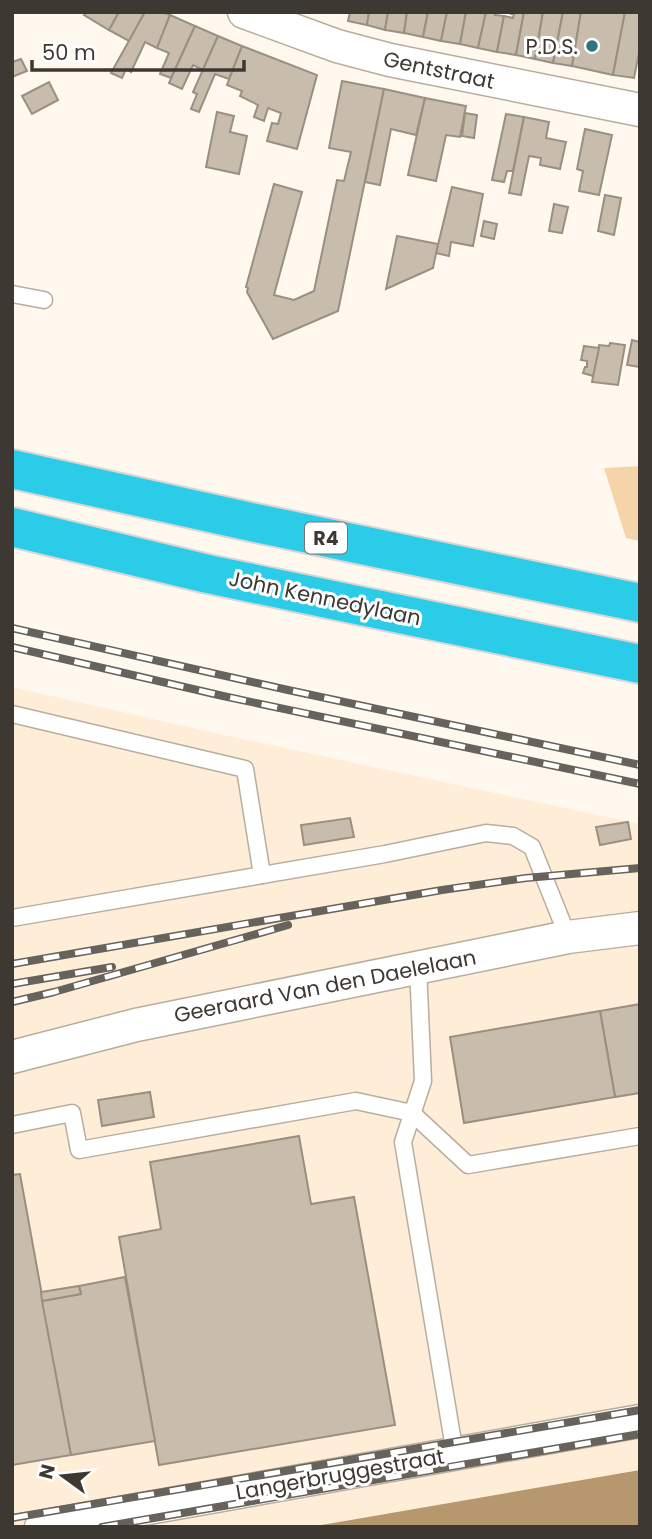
<svg xmlns="http://www.w3.org/2000/svg" width="652" height="1539" font-family="Poppins,sans-serif">
  <rect width="100%" height="100%" fill="#fff8ee"/>
  <path fill="#ffeed7" d="M12 687 215 733 640 824V1470L310 1527H12Z"/>
  <path fill="#f5d4aa" d="M640 466V541L626 538 604 468Z"/>
  <path fill="#b7976e" d="M640 1470V1527H310Z"/>
  <g fill="#c8bcad" stroke="#9a8f80" stroke-width="2">
    <path d="M87 12H119L109 30 84 15Z"/>
    <path d="M119 12H145L129 41 109 30Z"/>
    <path d="M145 12H164L170 15 157 48 145 42 131 72 126 69 122 78 111 73Z"/>
    <path d="M350 12H369L367 25 348 21Z"/>
    <path d="M369 12H388L385 30 367 25Z"/>
    <path d="M388 12H407L404 33 385 30Z"/>
    <path d="M407 12H428L423 37 404 33Z"/>
    <path d="M428 12H447L441 41 423 37Z"/>
    <path d="M447 12H466L460 44 441 41Z"/>
    <path d="M466 12H486L478 48 460 44Z"/>
    <path d="M486 12H496L495 15 504 16 497 52 478 48Z"/>
    <path d="M511 12H524L516 55 497 52 504 16 513 18 514 14H511Z"/>
    <path d="M524 12H543L535 59 516 55Z"/>
    <path d="M543 12H563L553 63 535 59Z"/>
    <path d="M563 12H581L572 66 553 63Z"/>
    <path d="M581 12H625L613 75 572 66Z"/>
    <path d="M625 12H640V48L634 78 613 75Z"/>
    <path d="M170 15 195 26 171 78 160 74 169 53 157 48Z"/>
    <path d="M195 26 218 36 203 70 193 65 182 89 169 83Z"/>
    <path d="M218 36 242 46 229 79 215 74 199 112 191 109 197 94 193 92Z"/>
    <path d="M242 46 317 75 297 149 267 141 272 123 278 124 281 113 268 108 264 121 254 117 258 105 240 96 242 91 227 85Z"/>
    <path d="M21 59 27 71 12 77V62Z"/>
    <path d="M342 81 384 89 338 311 273 339 247 292 248 288 246 287 274 184 302 192 274 295 294 300 314 291 337 180 344 181 351 152 329 148Z"/>
    <path d="M49 82 58 100 32 114 22 96Z"/>
    <path d="M384 89 425 98 416 135 391 129 380 185 365 182Z"/>
    <path d="M425 98 466 106 460 137 446 135 436 181 408 175Z"/>
    <path d="M217 112 234 116 230 132 247 136 239 174 206 167Z"/>
    <path d="M465 113 477 115 474 138 462 136Z"/>
    <path d="M506 114 524 117 513 171H507L504 182 492 180Z"/>
    <path d="M524 117 549 122 546 138 566 142 560 169 540 165 541 158 529 156 521 195 509 193Z"/>
    <path d="M585 129 612 135 599 195 579 191 583 171 577 169Z"/>
    <path d="M452 187 483 194 473 246 451 242 449 256 436 253Z"/>
    <path d="M605 195 621 198 614 235 598 231Z"/>
    <path d="M554 204 568 207 562 233 549 231Z"/>
    <path d="M484 221 497 224 494 239 481 236Z"/>
    <path d="M397 236 438 244 433 268 386 289Z"/>
    <path d="M632 340 640 342V367L627 365Z"/>
    <path d="M610 343 625 345 618 385 592 382 599 345 609 346Z"/>
    <path d="M584 346 599 348 593 376 583 373 585 367H587V361L581 360Z"/>
    <path d="M350 818 354 837 304 845 301 825Z"/>
    <path d="M628 822 631 839 600 845 596 827Z"/>
    <path d="M640 1004V1093L615 1097 600 1011Z"/>
    <path d="M600 1011 615 1097 464 1123 450 1037Z"/>
    <path d="M150 1092 154 1117 102 1126 98 1100Z"/>
    <path d="M299 1136 311 1204 354 1197 395 1425 159 1465 119 1237 161 1229 150 1162Z"/>
    <path d="M20 1174 71 1455 12 1465V1175Z"/>
    <path d="M125 1277 155 1441 71 1455 42 1301 81 1294 79 1286Z"/>
    <path d="M79 1286 81 1294 42 1301 41 1292Z"/>
  </g>
  <g fill="none" stroke-linecap="round" stroke-linejoin="round">
    <defs>
      <g id="lane">
        <path d="M12 294 44 300"/>
        <path d="M12 714 245 769 262 875"/>
        <path d="M12 918 385 854 486 833 513 836 532 847 568 937"/>
        <path d="M418 967 423 1081 403 1142 455 1454"/>
        <path d="M12 1125 72 1113 79 1150 356 1101 412 1113 468 1165 640 1136"/>
      </g>
      <g id="street">
        <path d="M244 12 337 46 390 60 640 110"/>
        <path d="M12 1057 136 1025 568 937 640 928"/>
        <path d="M41 1527 640 1421"/>
      </g>
      <g id="highway">
        <path d="M12 469 251 522 640 603"/>
        <path d="M12 527 208 574 640 664"/>
      </g>
    </defs>
    <use href="#lane" stroke="#b9ad9e" stroke-width="19"/>
    <use href="#street" stroke="#b9ad9e" stroke-width="35"/>
    <use href="#highway" stroke="#d8d7d6" stroke-width="42"/>
    <use href="#lane" stroke="#fff" stroke-width="16"/>
    <use href="#street" stroke="#fff" stroke-width="32"/>
    <use href="#highway" stroke="#2acce8" stroke-width="38"/>
    <defs>
      <g id="rail">
        <path d="M12 628 288 690 640 765"/>
        <path d="M12 647 223 696 640 784"/>
        <path d="M12 964 442 890 526 878 640 868"/>
        <path d="M12 984 112 967"/>
        <path d="M12 1002 54 992 288 925"/>
        <path d="M12 1518 640 1410"/>
        <path d="M102 1527 640 1434"/>
      </g>
    </defs>
    <use href="#rail" stroke="#67625b" stroke-width="8"/>
    <use href="#rail" stroke="#fff" stroke-width="5" stroke-dasharray="16" stroke-linecap="butt"/>
  </g>
  <circle fill="#2d7380" stroke="#fff" stroke-width="2.5" cx="592" cy="46" r="7"/>
  <g text-anchor="middle" dominant-baseline="central" stroke-width="6" stroke-linejoin="round" paint-order="stroke">
    <rect fill="#fff" stroke="#777470" stroke-width="2" x="305" y="522.5" width="42" height="31" rx="5"/>
    <g font-size="19" font-weight="bold" fill="#3d3832">
      <text x="326" y="538">R4</text>
    </g>
    <g font-size="21" fill="#3d3832" stroke="#fff" text-anchor="end">
      <text x="578" y="46">P.D.S.</text>
    </g>
    <g font-size="21" fill="#3d3832" stroke="#fff">
      <text transform="translate(439 70) rotate(12)">Gentstraat</text>
      <text transform="translate(325 598) rotate(12)">John Kennedylaan</text>
      <text transform="translate(325 986) rotate(-11)">Geeraard Van den Daelelaan</text>
      <text transform="translate(340 1474) rotate(-10)">Langerbruggestraat</text>
    </g>
  </g>
  <rect width="652" height="1539" fill="none" stroke="#3d3832" stroke-width="28"/>
  <g transform="translate(63 1476) rotate(285)" stroke="#ffffff" stroke-width="5" paint-order="stroke">
  <path d="M0-5L12 26L0 18L-12 26Z" fill="#3d3832"/>
  <text y="-10" font-size="19" font-weight="bold" text-anchor="middle" fill="#3d3832">N</text>
  </g>
  <path d="M32 60v10h212v-10" fill="none" stroke="#3d3832" stroke-width="3.5"/>
  <text x="42" y="60" font-size="21" fill="#3d3832" stroke="#ffffff" stroke-width="5" paint-order="stroke">50 m</text>
</svg>
